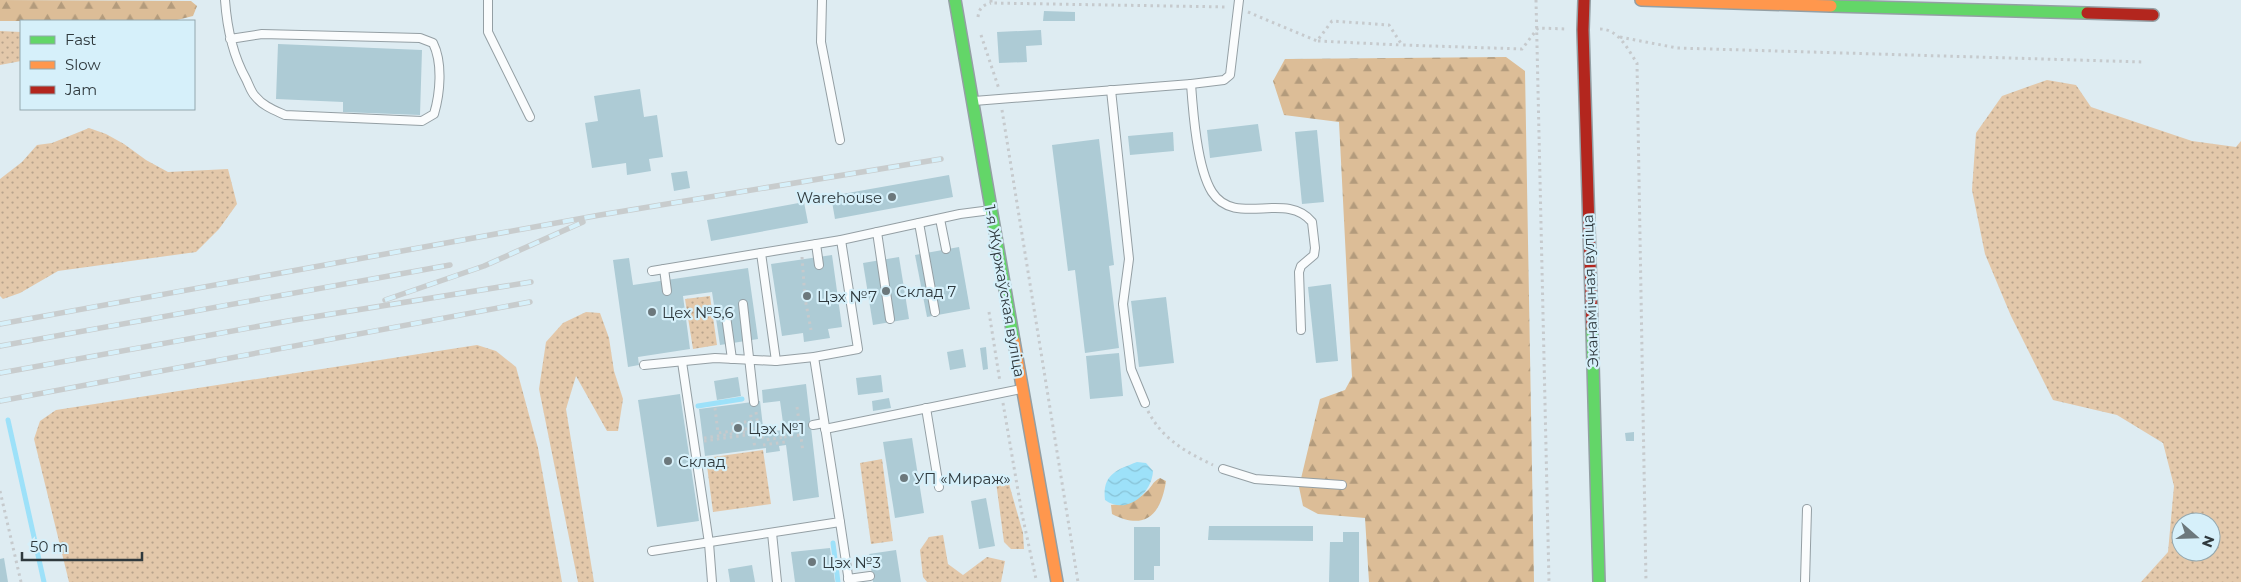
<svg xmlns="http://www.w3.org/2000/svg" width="2241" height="582" font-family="Montserrat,sans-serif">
  <defs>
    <pattern id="grass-dots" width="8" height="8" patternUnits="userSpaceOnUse" patternTransform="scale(1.25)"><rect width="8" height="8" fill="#e3c8aa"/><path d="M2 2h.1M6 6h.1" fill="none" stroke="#b8a38c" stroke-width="1.8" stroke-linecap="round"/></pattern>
    <pattern id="forest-firs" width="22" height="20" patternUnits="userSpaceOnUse" patternTransform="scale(1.25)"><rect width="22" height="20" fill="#dcbd97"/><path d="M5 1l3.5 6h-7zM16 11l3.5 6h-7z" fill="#b39b7c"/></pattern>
    <pattern id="water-waves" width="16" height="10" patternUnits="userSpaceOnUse" patternTransform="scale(1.25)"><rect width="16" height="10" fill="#9de1f9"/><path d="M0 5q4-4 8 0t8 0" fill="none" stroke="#88c2d6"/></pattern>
  </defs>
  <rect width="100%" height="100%" fill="#deecf2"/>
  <g fill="url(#grass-dots)" fill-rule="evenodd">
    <path d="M0 31 21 32V61L0 65Z"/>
    <path d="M2047 80 2076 85 2091 107 2192 141 2236 147 2241 141V582H2141L2168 552 2174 486 2163 443 2117 415 2053 400 2011 316 1985 254 1972 190 1976 133 2002 96ZM2181 522H2211V552H2181Z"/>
    <path d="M89 128 106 134 124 144 146 160 168 172 228 169 237 204 219 229 196 252 58 271 20 293 3 299 0 296V179L22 162 37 145 52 143Z"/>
    <path d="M710 296 717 345 693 349 685 299Z"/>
    <path d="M586 312 600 313 609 338 614 371 623 399 618 431H607L576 376 566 409 594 582H578L539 389 546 342 563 323Z"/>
    <path d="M477 345 496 351 516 367 538 448 562 582H69L34 439 40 421 56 410Z"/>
    <path d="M763 450 771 504 713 512 706 458Z"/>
    <path d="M882 459 893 541 871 544 860 463Z"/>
    <path d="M999 475 1009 484 1023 533 1024 549H1011L1004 542 996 482Z"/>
    <path d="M943 535 948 564 963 575 987 557 1005 561 1001 582H927L923 577 920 550 929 537Z"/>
  </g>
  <g fill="url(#forest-firs)">
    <path d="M0 0 191 1 197 6 193 16 173 21H0Z"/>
    <path d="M1506 57 1525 71 1534 582H1369L1365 518 1318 514 1303 506 1299 487 1320 399 1345 390 1352 377 1339 122 1284 115 1273 81 1285 59Z"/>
    <path d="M1160 478 1166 481C1161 515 1145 531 1112 514L1111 505C1125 504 1135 502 1146 492 1152 487 1152 482 1160 478Z"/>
  </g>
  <path fill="url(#water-waves)" d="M1137 462 1146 463 1153 471C1152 493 1127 516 1105 500 1102 475 1116 470 1137 462Z"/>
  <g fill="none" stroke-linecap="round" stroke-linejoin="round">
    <g stroke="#9de1f9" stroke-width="5">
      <path d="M698 406 742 399"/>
      <path d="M8 420 44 582"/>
      <path d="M833 543 838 582"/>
    </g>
  </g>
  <g fill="#adcbd5">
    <path d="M1044 11 1075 12V21H1043Z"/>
    <path d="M1041 30 1042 45 1026 46 1027 62 999 63 997 32Z"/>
    <path d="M278 44 422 50 420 115 343 112V102L276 99Z"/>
    <path d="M640 89 644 117 657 115 663 157 649 159 651 171 627 175 626 163 592 168 585 123 598 121 594 96Z"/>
    <path d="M1258 124 1262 151 1210 158 1207 130Z"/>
    <path d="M1317 130 1324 202 1302 204 1295 132Z"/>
    <path d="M1173 132 1174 151 1130 155 1128 136Z"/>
    <path d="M1099 139 1114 265 1109 266 1119 348 1085 353 1075 270 1068 271 1052 145Z"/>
    <path d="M687 171 690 188 674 191 671 173Z"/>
    <path d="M949 175 953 197 835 219 831 196Z"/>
    <path d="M804 202 808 223 711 241 707 220Z"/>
    <path d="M959 247 970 309 927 317 915 255Z"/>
    <path d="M832 255 842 327 828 329 830 338 804 342 803 333 782 336 771 264Z"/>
    <path d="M899 257 909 319 873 325 863 263Z"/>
    <path d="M629 258 633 285 748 268 758 339 720 345 712 292 683 296 690 349 638 357 639 365 628 367 613 260Z"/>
    <path d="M1331 284 1338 361 1316 363 1308 287Z"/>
    <path d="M1166 297 1174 363 1139 367 1131 301Z"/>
    <path d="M986 347 988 369 983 370 980 348Z"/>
    <path d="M963 349 966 367 950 370 947 352Z"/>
    <path d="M1119 353 1123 396 1090 399 1086 356Z"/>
    <path d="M881 375 883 392 858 395 856 378Z"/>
    <path d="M738 377 741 396 717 400 714 381Z"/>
    <path d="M806 384 819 497 793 501 786 445 779 446 780 451 766 453V448L705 456 699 409 760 401 763 427 773 425 774 431 784 430 780 401 763 403 762 390Z"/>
    <path d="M680 394 699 521 657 527 638 400Z"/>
    <path d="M889 398 891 408 873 411 872 401Z"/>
    <path d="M1634 432V441H1626L1625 433Z"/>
    <path d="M912 438 924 513 895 518 883 442Z"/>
    <path d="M986 498 995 546 979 549 971 501Z"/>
    <path d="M1209 526H1313V541L1208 540Z"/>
    <path d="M1134 527H1160V566H1154V580H1134Z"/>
    <path d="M1343 532H1359V582H1329L1330 542H1343Z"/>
    <path d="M830 548 835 582H795L791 552Z"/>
    <path d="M896 550 901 582H873L869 554Z"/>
    <path d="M4 558 8 582H0V559Z"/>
    <path d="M752 565 755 582H730L728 569Z"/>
  </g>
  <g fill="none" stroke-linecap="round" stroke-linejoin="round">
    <defs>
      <g id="lane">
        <path d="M225 0C227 28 232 54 246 79 249 85 251 92 255 96 263 106 274 110 285 115L422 121 434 114C440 94 443 63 433 43L420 38 262 34 230 39"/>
        <path d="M488 0V32L530 117"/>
        <path d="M822 0 821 42 840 140"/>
        <path d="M1191 84 1224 80 1230 75 1239 0"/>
        <path d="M1111 90 1129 259 1123 304 1131 369 1145 403"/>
        <path d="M974 101 1191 84C1193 112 1197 168 1212 192 1235 228 1286 190 1312 222L1315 248 1314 255 1301 266 1299 272 1301 330"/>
        <path d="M940 219 946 249"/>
        <path d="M919 223 935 312"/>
        <path d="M877 232 890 319"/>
        <path d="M816 244 819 265"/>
        <path d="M664 269 667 291"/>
        <path d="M652 271 761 253"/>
        <path d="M743 304 754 402"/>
        <path d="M726 316 732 359"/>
        <path d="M776 361 761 253 841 240 960 214 991 210"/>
        <path d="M682 362 709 543 712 582"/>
        <path d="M644 365 715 358 776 361 814 357 858 349 841 240"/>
        <path d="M926 408 939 487"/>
        <path d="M813 425 824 423"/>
        <path d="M825 429 1021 389"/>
        <path d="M1223 469 1255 479 1342 485"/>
        <path d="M840 522 849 582"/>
        <path d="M772 533 777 582"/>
        <path d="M652 551 840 522 814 357"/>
        <path d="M848 579 870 576"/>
        <path d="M1805 582 1807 509"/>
      </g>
      <g id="fast">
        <path d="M955 0 1014 341"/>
        <path d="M1831 6 2087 13"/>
        <path d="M1592 328 1599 582"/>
      </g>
      <g id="slow">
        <path d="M1641 0 1831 6"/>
        <path d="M1014 341 1057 582"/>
      </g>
      <g id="jam">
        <path d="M1584 0 1583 30 1592 328"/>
        <path d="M2087 13 2153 15"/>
      </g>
    </defs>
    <use href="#lane" stroke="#949fa4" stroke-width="10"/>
    <use href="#fast" stroke="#949fa4" stroke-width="14"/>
    <use href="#slow" stroke="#949fa4" stroke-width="14"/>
    <use href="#jam" stroke="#949fa4" stroke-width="14"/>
    <g stroke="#c6cacd" stroke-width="3" stroke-dasharray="2.5 4" stroke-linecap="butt">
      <path d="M991 0V3L1228 7"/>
      <path d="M1536 0 1549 582"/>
      <path d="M1248 12 1317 41 1332 21 1389 25 1402 45 1522 49 1538 28 1567 29"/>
      <path d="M978 17C979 8 983 5 991 3"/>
      <path d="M1600 29C1619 29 1628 50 1637 63L1646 582"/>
      <path d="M981 35 999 89"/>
      <path d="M1620 37 1677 48 2143 62"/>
      <path d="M1318 41 1401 45"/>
      <path d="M1002 110 1078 582"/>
      <path d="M802 257 805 298 811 330"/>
      <path d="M989 312 1000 382"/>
      <path d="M1003 403 1022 514 1036 579"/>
      <path d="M797 407 803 452"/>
      <path d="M715 408 718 433 753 428 750 411"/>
      <path d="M1148 411C1162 439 1186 452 1213 465"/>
      <path d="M756 412 759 434 765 440 784 437V433"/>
      <path d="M731 424 752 421"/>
      <path d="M784 437 800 435"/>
      <path d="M704 438 758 430"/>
      <path d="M704 441 753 434 755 449"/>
      <path d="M763 445 785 442"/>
      <path d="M0 491 21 582"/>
    </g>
    <use href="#lane" stroke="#fafcfd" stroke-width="8"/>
    <use href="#fast" stroke="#63d668" stroke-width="11"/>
    <use href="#slow" stroke="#ff974d" stroke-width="11"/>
    <use href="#jam" stroke="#b3261e" stroke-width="11"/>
    <defs>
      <g id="rail">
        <path d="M385 300 484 266 583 222"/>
        <path d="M0 324 600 215 941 159"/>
        <path d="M0 346 450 265"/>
        <path d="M0 373 288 321 531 282"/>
        <path d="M0 401 530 302"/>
      </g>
    </defs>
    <use href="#rail" stroke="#c8cccd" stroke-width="5.5"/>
    <use href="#rail" stroke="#d6f0fa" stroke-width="4" stroke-dasharray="11" stroke-linecap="butt"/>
  </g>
  <g fill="#6c787c" stroke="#d6f0fa" stroke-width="2">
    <circle cx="892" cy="197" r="5"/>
    <circle cx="886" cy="291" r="5"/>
    <circle cx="807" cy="296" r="5"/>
    <circle cx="652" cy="312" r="5"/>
    <circle cx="738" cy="428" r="5"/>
    <circle cx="668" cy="461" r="5"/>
    <circle cx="904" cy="478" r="5"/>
    <circle cx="812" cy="562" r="5"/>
  </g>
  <g text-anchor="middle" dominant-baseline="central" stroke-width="4.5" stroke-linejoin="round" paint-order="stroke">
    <g font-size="15" fill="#2f393d" stroke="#d6f0fa" text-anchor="start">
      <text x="882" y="197" text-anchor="end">Warehouse</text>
      <text x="896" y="291">Склад 7</text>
      <text x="817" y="296">Цэх №7</text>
      <text x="662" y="312">Цех №5,6</text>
      <text x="748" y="428">Цэх №1</text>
      <text x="678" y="461">Склад</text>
      <text x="914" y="478">УП «Мираж»</text>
      <text x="822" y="562">Цэх №3</text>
    </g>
    <g font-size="15" fill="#2f393d" stroke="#d6f0fa">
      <text transform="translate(1005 291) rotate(80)">1-я Журжаўская вуліца</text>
      <text transform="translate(1590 291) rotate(-92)">Эканамічная вуліца</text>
    </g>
  </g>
  <rect x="20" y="20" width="175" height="90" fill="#d6f0fa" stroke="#93a7ae"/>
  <rect x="30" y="36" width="25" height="8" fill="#63d668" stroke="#93a7ae"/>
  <text x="65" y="45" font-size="15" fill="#2f393d">Fast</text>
  <rect x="30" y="61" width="25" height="8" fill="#ff974d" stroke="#93a7ae"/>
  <text x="65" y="70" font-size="15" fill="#2f393d">Slow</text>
  <rect x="30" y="86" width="25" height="8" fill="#b3261e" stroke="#93a7ae"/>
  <text x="65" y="95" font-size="15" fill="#2f393d">Jam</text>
  <g transform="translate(2196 537) rotate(110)"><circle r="24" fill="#d6f0fa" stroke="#93a7ae"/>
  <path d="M0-4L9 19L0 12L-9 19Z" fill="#6c787c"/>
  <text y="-8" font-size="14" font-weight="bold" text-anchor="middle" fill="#2f393d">N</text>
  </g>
  <path d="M22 552v8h120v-8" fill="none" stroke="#2f393d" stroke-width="2.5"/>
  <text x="30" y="552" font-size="15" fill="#2f393d" stroke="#d6f0fa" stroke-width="4" paint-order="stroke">50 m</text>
</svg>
